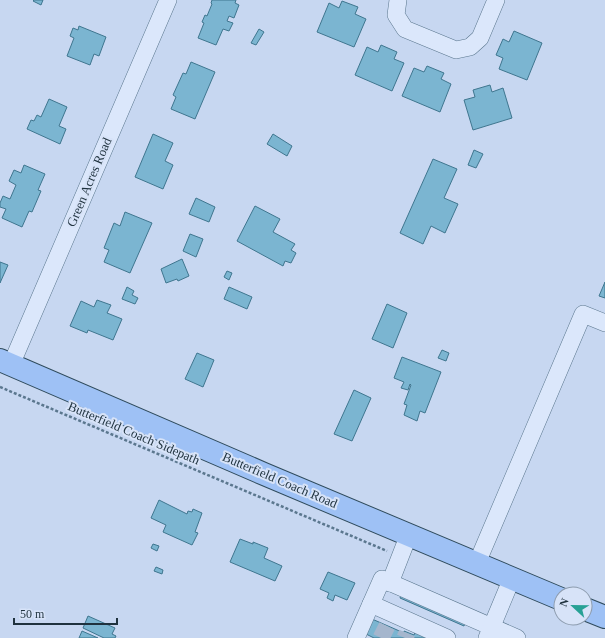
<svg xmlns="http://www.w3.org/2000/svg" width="605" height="638" font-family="Georgia,serif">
  <rect width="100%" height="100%" fill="#c7d7f1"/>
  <g fill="#7bb5d1" stroke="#3f768f">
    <path d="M34 0H43L41 5 33 1Z"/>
    <path d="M212 0H236L235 3 239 5 234 18 229 16 227 21 233 23 229 31 223 29 216 45 198 38 204 23 202 22 205 15 207 16 212 4 211 3Z"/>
    <path d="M342 1 358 7 355 14 366 19 354 47 317 32 329 3 339 8Z"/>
    <path d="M79 26 106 37 99 56 94 54 90 65 67 56 74 38 70 36 73 28 78 30Z"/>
    <path d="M259 29 264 32 256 45 251 43Z"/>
    <path d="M514 31 542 43 527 80 499 69 503 58 496 55 503 39 509 42Z"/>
    <path d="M381 45 397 52 394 59 404 63 392 91 355 75 367 47 378 52Z"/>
    <path d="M191 62 215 72 195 119 171 109 176 97 173 95 183 73 186 74Z"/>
    <path d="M427 66 444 73 441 79 451 84 440 112 402 96 414 68 424 72Z"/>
    <path d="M490 85 492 92 503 88 512 118 473 130 464 100 475 97 473 90Z"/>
    <path d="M49 99 67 107 59 126 66 129 60 144 27 129 31 120 34 121 37 115 41 117Z"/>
    <path d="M153 134 173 143 165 161 173 165 163 189 135 177Z"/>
    <path d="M273 134 292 146 287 156 267 144Z"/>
    <path d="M474 150 483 154 476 168 468 165Z"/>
    <path d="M433 159 457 169 444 198 458 204 445 233 431 226 423 244 400 233Z"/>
    <path d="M24 165 45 174 38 190 41 191 32 212 29 211 22 227 2 218 6 209 0 207V203L3 196 10 199 16 185 9 181 14 170 21 173Z"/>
    <path d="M196 198 215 207 209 222 189 214Z"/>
    <path d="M255 206 280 219 273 232 295 244 291 250 296 253 291 263 285 261 283 266 237 241Z"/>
    <path d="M125 212 152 223 130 273 104 262 109 250 104 248 114 223 120 226Z"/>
    <path d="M190 234 203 239 196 257 183 251Z"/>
    <path d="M182 259 189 276 178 281 177 279 166 283 161 269Z"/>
    <path d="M0 262 8 265 0 283Z"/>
    <path d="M227 271 232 273 229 280 224 277Z"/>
    <path d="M605 282V298L599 296Z"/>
    <path d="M127 287 134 291 132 295 138 298 135 304 122 299Z"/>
    <path d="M229 287 252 297 247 309 224 299Z"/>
    <path d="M97 300 111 305 107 313 122 319 113 340 88 330 87 333 70 326 81 301 94 307Z"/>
    <path d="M387 304 407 313 393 348 372 339Z"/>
    <path d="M442 350 449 353 446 361 438 358Z"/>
    <path d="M197 353 214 360 203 387 185 379Z"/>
    <path d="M402 357 441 372 425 413 420 411 417 421 404 415 407 405 404 404 411 385 410 384 408 390 401 388 404 382 394 378Z"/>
    <path d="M354 390 371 398 352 441 334 434Z"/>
    <path d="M159 500 187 514 188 511 192 512 193 509 202 513 195 532 198 533 192 545 163 532 166 525 151 518Z"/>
    <path d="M240 539 253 544V542L268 548 264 558 282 566 275 581 230 562Z"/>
    <path d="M153 544 159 546 157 551 151 548Z"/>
    <path d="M156 567 163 570 162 574 154 571Z"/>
    <path d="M328 572 355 583 347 600 335 595 333 601 327 598 329 593 320 589Z"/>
    <path d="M401 595 465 623 464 626 400 598Z"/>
    <path d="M88 616 115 628 112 634 116 636 115 638H104L83 628Z"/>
    <path d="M372 619 404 633V631L414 635 416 630 428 638H374L366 634Z"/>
    <path d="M82 631 98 638H79Z"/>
  </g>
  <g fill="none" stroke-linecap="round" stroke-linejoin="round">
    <g stroke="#a5b6cd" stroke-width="17" stroke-dasharray="17 8" stroke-linecap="butt">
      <path d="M381 638 387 626"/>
      <path d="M405 638 407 633"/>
    </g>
    <defs>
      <g id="minor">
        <path d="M398 0 396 15 405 29 456 50 470 47 480 38 496 0"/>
        <path d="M11 365 168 0"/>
        <path d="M477 563 583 314 605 323"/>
        <path d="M390 583 409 534"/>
        <path d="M371 604 447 638"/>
        <path d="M356 638 382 579 517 638"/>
        <path d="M487 638 512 578"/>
      </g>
      <g id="major">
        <path d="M0 360 264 474 561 599"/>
        <path d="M585 609 605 617"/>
      </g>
    </defs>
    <use href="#minor" stroke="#5b778e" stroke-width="18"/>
    <use href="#major" stroke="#2f4b5c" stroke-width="24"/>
    <path stroke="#5b778e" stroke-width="2.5" stroke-dasharray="3 2" stroke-linecap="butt" d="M0 387 387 551"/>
    <use href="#minor" stroke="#dbe7fb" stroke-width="17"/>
    <use href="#major" stroke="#9ec1f5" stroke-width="22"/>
  </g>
  <g text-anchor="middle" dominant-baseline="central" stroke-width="4" stroke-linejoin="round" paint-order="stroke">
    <g font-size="13" fill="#1f323e" stroke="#d7e3f8">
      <text transform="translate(89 182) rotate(-67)">Green Acres Road</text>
      <text transform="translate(134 433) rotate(23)">Butterfield Coach Sidepath</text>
      <text transform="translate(280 480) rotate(23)">Butterfield Coach Road</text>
    </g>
  </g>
  <g transform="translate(573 606) rotate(292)"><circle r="19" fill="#d7e3f8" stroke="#8d9cae"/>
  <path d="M0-3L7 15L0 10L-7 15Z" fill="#27a195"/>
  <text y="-6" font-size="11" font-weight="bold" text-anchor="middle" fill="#1f323e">N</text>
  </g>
  <path d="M14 618v6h103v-6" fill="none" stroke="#1f323e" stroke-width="2"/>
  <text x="20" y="618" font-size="12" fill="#1f323e" stroke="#d7e3f8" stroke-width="3" paint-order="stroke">50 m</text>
</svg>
